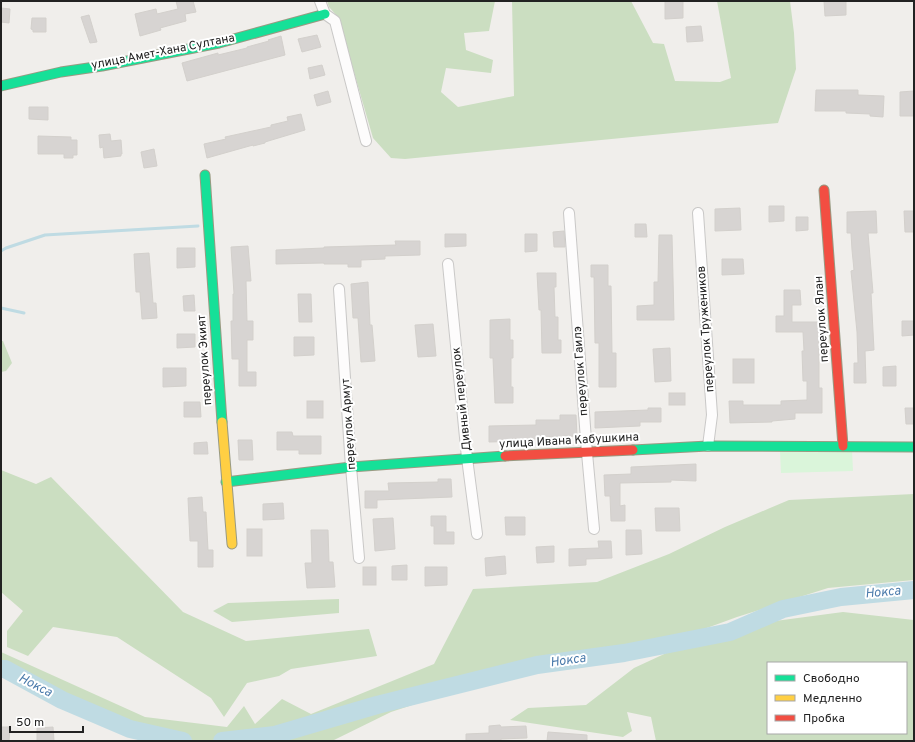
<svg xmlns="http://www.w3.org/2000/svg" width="915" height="742" font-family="Overpass,sans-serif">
  <rect width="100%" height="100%" fill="#f0eeeb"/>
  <g fill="#cbdec1" fill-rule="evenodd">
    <path d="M327 1H495L489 31 464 33 466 50 493 60 491 73 446 68 441 92 458 107 514 96 512 1H631L653 43 664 44 675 81 720 82 731 78 717 1H790L794 33 796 69 778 123 405 159 391 158 373 138 338 17 329 7Z"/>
    <path d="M1 341H3L12 363 6 371 1 372Z"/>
    <path d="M1 470 36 484 51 477 183 612 246 641 369 629 377 656 291 669 279 676 247 683 224 717 211 698 117 637 53 627 28 656 7 647V631L23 611 1 592Z"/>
    <path d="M914 494V580L828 588 737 617 619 660 520 676 458 690 391 712 332 741H163L129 732 57 702 6 675H1V652L145 717 227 727 244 706 255 724 282 699 311 714 434 664 473 589 597 582 669 554 725 527 789 500Z"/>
    <path d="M339 599V613L232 622 213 611 228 603Z"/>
    <path d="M843 612 914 620V741H656L651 717 627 712 632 731 623 737 510 720 528 708 586 705 634 668 703 636 745 625ZM768 663H906V733H768Z"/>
  </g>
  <path fill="#daf5da" d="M852 449 853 471 781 473 780 451Z"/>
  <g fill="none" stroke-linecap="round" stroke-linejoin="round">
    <g stroke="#bfdbe3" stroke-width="3">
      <path d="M1 251 6 248 45 235 198 226"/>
      <path d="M1 308 24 313"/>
    </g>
    <g stroke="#bfdbe3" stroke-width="18">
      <path d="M1 669H5L62 700 130 729 183 741"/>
      <path d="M222 741 275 735 377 705 537 665 624 653 730 632 783 609 841 597 914 590"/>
    </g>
  </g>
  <g fill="#d7d4d2" stroke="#d3d0cc">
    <path d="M176 1H193L196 12 185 14 186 21 160 28 161 30 140 36 135 14 156 9 157 14 178 9Z"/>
    <path d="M665 1H683V18L665 19Z"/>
    <path d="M824 1H846V15L825 16Z"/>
    <path d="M1 8 10 9 9 23 1 22Z"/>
    <path d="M89 15 97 42 90 43 81 17Z"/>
    <path d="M32 18H46V32H33V30L31 29Z"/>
    <path d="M701 26 703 41 687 42 686 27Z"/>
    <path d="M317 35 321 47 302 52 298 39Z"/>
    <path d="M281 36 285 55 187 81 182 63 218 53V55L247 48V47L269 41 268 40Z"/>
    <path d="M322 65 325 75 310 79 308 68Z"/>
    <path d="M816 90H858V95L884 96 883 117 870 116V114L846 113V111H815Z"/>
    <path d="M328 91 331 102 317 106 314 95Z"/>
    <path d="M914 91V116H900V92Z"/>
    <path d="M29 107H48V120L29 119Z"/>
    <path d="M301 114 305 130 265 142V143L253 146V145L207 158 204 144 226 139 225 137 271 127V125L288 121 287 117Z"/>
    <path d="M110 134 111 141 121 140 122 154H121V156L104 158 103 147 100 148 99 135Z"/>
    <path d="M38 136 71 137V140H77V155H73V158H64V154H38Z"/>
    <path d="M154 149 157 166 144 168 141 152Z"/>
    <path d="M769 206H784V221L769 222Z"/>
    <path d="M740 208 741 230 715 231V209Z"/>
    <path d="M876 211 877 233H868L873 293H871L874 350 865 351 866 383H854V363H858L857 332 851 271 854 270 852 250 851 233H847V212Z"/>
    <path d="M904 211H914V232H905Z"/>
    <path d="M796 217H808V230L796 231Z"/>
    <path d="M635 224H646L647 237H635Z"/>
    <path d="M564 231 565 247H554L553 232Z"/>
    <path d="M445 234H466V246L445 247Z"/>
    <path d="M525 234H537V251L525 252Z"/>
    <path d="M659 235H672L674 320H637V306L654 305V282H658Z"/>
    <path d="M395 241H420V255L385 256V259L361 260V267H348V264H324V263L276 264V250L324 248V247L396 245Z"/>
    <path d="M248 246 251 281H246L247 321H253V340H247V372H256V386H239V359H232L231 321H233V294H234L231 247Z"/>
    <path d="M177 248H195V267L177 268Z"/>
    <path d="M149 253 153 303H156L157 318 142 319 140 292H136L134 254Z"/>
    <path d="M722 259H743L744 274 722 275Z"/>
    <path d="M591 265H608V286H611L612 353H616V387H599V343H595L594 277H591Z"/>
    <path d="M537 273H556V287H554L555 317H558V340H561V353H542L541 310H539Z"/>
    <path d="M368 282 370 325H372L375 361 361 362 358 318H353L351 284Z"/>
    <path d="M784 290H800L801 305H792V322H819V388H822V413H795V419L772 421V422L730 423 729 401H743V405H781V401L807 400V381H803L802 351H804L803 332H776V316H784Z"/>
    <path d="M298 294H311L312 322H299Z"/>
    <path d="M194 295 195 311H184L183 296Z"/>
    <path d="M510 319V340H513V358H511V387H513V403H495L493 358H490V320Z"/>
    <path d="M902 321H914V335L902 336Z"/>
    <path d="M433 324 436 356 418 357 415 325Z"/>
    <path d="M177 334H195V347L177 348Z"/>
    <path d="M294 337H314V355L294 356Z"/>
    <path d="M670 348 671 381 655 382 653 349Z"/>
    <rect x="733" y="359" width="21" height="24"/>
    <path d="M896 366V386H883V367Z"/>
    <path d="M163 368H186V386L163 387Z"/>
    <rect x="669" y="393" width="16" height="12"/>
    <rect x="307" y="401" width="16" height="17"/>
    <path d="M184 402H200L201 417H184Z"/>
    <path d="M648 408H661V422H640V426L595 428V412L648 410Z"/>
    <path d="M905 408H914V424H906Z"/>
    <path d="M560 415H576L577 436 549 437V439H527V441L489 442V426L536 425V420H560Z"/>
    <path d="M277 432H292L293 436H321V454H299V450H277Z"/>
    <path d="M238 440H252L253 460H239Z"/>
    <path d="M207 442 208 454H194V443Z"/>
    <path d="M696 464V481L671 480V482L620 483V506L625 505V521H611L610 496H605L604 475 631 474V467Z"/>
    <path d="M438 479H451L452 497 377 500V508H365V491H389L388 483 438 482Z"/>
    <path d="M202 497 203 512H206L208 550H213V567H198V541H190L188 498Z"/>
    <path d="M283 503 284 519 263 520V504Z"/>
    <path d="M655 508H679L680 531H656Z"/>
    <path d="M431 516H446V532H454V544H434V526H431Z"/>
    <path d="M505 517H525V535H506Z"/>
    <path d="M393 518 395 549 375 551 373 519Z"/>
    <rect x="247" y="529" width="15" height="27"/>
    <path d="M311 530H328L329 562H333L335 587 307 588 305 563H312Z"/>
    <path d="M626 530H641L642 554 626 555Z"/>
    <path d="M598 541H611L612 558 586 559V565L569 566V549L599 548Z"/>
    <path d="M554 546V562L537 563 536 547Z"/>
    <path d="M505 556 506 574 486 576 485 558Z"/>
    <path d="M407 565V580H392V566Z"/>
    <rect x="363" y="567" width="13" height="18"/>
    <path d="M425 567H447V585L425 586Z"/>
    <path d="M500 725 501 727 526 726 527 738 501 739V741H466V734L489 733V726Z"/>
    <path d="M1 727H10L9 741H1Z"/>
    <path d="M53 727 54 741H37V728Z"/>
    <path d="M548 732 587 735V741H547Z"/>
  </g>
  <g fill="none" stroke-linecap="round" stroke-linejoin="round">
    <defs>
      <g id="street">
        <path d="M320 1 325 14 335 21 366 141"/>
        <path d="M569 213 587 453 594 529"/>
        <path d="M698 213 712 415 708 446"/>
        <path d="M448 264 467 458 477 534"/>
        <path d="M339 289 351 467 359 558"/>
      </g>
      <g id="fast">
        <path d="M1 86 61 72 102 66 219 43 325 14"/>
        <path d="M205 175 222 422"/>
        <path d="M633 450 708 446 914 447"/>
        <path d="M226 482 351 467 505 456"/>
      </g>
      <path id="slow" d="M222 422 232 544"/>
      <g id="jam">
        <path d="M824 190 843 446"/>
        <path d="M505 456 633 450"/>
      </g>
    </defs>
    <use href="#street" stroke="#c9c8c7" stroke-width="12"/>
    <use href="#fast" stroke="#999a82" stroke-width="11"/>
    <use href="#slow" stroke="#999a82" stroke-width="11"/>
    <use href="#jam" stroke="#999a82" stroke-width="11"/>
    <use href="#street" stroke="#fdfcfc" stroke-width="10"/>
    <use href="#fast" stroke="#16e098" stroke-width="9"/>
    <use href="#slow" stroke="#ffcf43" stroke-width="9"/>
    <use href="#jam" stroke="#f24e42" stroke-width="9"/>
  </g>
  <g text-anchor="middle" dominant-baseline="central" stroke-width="4" stroke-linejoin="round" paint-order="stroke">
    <g font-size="12" fill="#222" stroke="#fff">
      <text transform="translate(163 52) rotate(-11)">улица Амет-Хана Султана</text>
      <text transform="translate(822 319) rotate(-94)">переулок Ялан</text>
      <text transform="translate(706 329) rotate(-94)">переулок Тружеников</text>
      <text transform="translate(205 360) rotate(-94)">переулок Экият</text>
      <text transform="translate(581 371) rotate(-94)">переулок Гаилэ</text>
      <text transform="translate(462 399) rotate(-96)">Дивный переулок</text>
      <text transform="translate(349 424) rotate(-94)">переулок Армут</text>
      <text transform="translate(569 441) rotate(-3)">улица Ивана Кабушкина</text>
    </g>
    <g font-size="13" font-style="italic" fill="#4a7aab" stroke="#fff">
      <text transform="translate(883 593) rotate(-5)">Нокса</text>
      <text transform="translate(568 661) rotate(-8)">Нокса</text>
      <text transform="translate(35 686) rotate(27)">Нокса</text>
    </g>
  </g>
  <rect width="915" height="742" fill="none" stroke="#222222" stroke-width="4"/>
  <rect x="767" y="662" width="140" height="72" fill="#ffffff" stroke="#a7a7a7"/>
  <rect x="775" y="675" width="20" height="6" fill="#16e098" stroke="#a7a7a7"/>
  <text x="803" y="682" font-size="12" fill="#222222">Свободно</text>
  <rect x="775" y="695" width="20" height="6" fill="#ffcf43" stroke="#a7a7a7"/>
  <text x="803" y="702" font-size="12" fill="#222222">Медленно</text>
  <rect x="775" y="715" width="20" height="6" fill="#f24e42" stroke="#a7a7a7"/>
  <text x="803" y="722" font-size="12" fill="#222222">Пробка</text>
  <path d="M10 726v6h73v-6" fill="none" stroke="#222222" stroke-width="2"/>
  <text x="16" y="726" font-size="12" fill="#222222" stroke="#ffffff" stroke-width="3" paint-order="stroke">50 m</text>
</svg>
